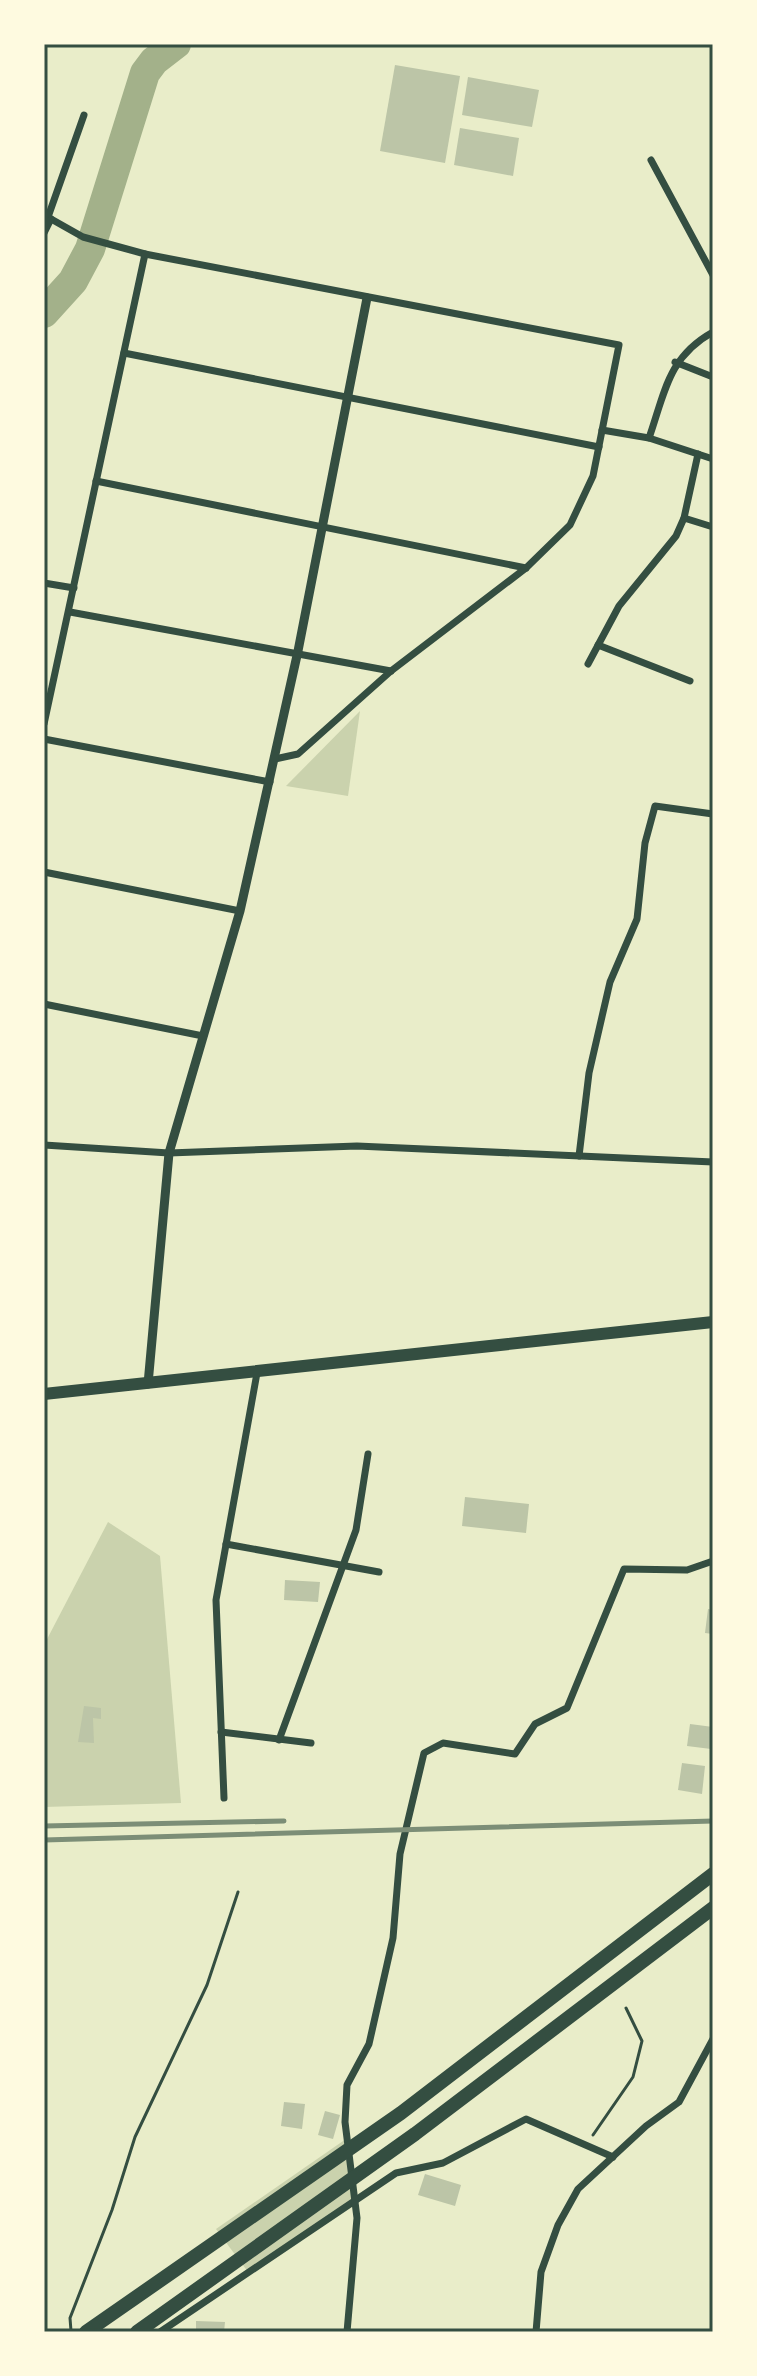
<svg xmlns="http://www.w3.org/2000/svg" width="757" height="2376" font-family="Georgia,serif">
  <rect width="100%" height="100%" fill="#e9edc9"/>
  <g fill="#cad2ad">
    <path d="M360 711 348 796 286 786Z"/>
    <path d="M108 1522 160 1556 181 1803 44 1807V1645Z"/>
    <path d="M346 2139 354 2201 248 2272 216 2229Z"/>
  </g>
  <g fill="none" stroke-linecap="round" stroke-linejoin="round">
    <path stroke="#a3b18a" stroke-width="30" d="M44 313 73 281 90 249 145 73 154 61 176 44"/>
  </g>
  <g fill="#bcc5a7">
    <path d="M395 65 460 76 445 163 380 151Z"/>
    <path d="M468 77 539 90 532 127 462 115Z"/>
    <path d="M460 128 519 138 513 176 454 165Z"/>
    <path d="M465 1497 529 1504 526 1533 462 1526Z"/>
    <path d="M285 1580 320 1582 318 1602 284 1600Z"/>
    <path d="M708 1609 713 1610V1634L705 1633Z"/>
    <path d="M84 1706 101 1708V1719L93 1718 94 1743 78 1742Z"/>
    <path d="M690 1724 713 1727 711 1749 687 1746Z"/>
    <path d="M682 1763 705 1766 702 1794 678 1790Z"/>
    <path d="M284 2102 305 2104 302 2129 281 2126Z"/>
    <path d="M325 2111 340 2115 333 2139 318 2135Z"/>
    <path d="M425 2174 461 2185 455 2206 418 2195Z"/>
    <path d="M196 2321 225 2322 224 2332H196Z"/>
  </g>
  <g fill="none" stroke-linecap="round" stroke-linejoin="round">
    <g stroke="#344e41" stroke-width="3">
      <path d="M593 2135 633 2077 642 2041 626 2008"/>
      <path d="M71 2331 70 2318 112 2210 135 2137 207 1985 238 1892"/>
    </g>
    <g stroke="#344e41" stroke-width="7">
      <path d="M651 160 713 275"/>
      <path d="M44 215 83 237 145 254"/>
      <path d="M48 217 84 115"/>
      <path d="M44 233 51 219"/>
      <path d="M124 353 599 447"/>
      <path d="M675 362 713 377"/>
      <path d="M602 430 649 438 713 459"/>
      <path d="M649 438C665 392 668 357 713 332"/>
      <path d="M96 481 526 568"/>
      <path d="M684 518 713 527"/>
      <path d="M44 583 74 588"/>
      <path d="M70 612 391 671"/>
      <path d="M598 645 690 681"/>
      <path d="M588 664 619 606 676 536 684 518 698 454"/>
      <path d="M44 724 145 254 619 345 593 476 570 525 526 568 391 671 298 754 275 759"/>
      <path d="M44 739 270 782"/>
      <path d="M44 872 240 911"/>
      <path d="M44 1004 203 1036"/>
      <path d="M44 1145 169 1153 357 1146 713 1162"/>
      <path d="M579 1156 589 1073 610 982 637 919 645 843 655 806 713 814"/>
      <path d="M226 1544 379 1572"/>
      <path d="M221 1732 311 1743"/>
      <path d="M279 1740 356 1530 368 1454"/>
      <path d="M224 1798 216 1600 257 1373"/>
      <path d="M160 2332 396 2173 443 2163 526 2119 613 2157"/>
      <path d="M347 2332 357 2218 345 2122 347 2085 369 2044 393 1938 400 1854 424 1753 443 1743 515 1754 535 1724 567 1708 624 1569 687 1570 713 1561"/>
      <path d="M536 2332 541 2272 558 2225 578 2189 646 2126 679 2102 713 2039"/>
    </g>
    <path stroke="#344e41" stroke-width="9" d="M148 1384 169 1153 240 911 298 651 367 298"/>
    <path stroke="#344e41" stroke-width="12" d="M44 1394 713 1322"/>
    <g stroke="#344e41" stroke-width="14">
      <path d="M86 2332 401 2113 713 1874"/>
      <path d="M137 2332 415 2134 713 1908"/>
    </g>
    <g stroke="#7c8e77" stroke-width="5">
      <path d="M44 1826 284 1821"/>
      <path d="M44 1840 713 1821"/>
    </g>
  </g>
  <rect width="757" height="2376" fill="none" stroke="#fefae0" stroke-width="92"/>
  <rect x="46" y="46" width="665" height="2284" fill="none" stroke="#344e41" stroke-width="3"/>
</svg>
